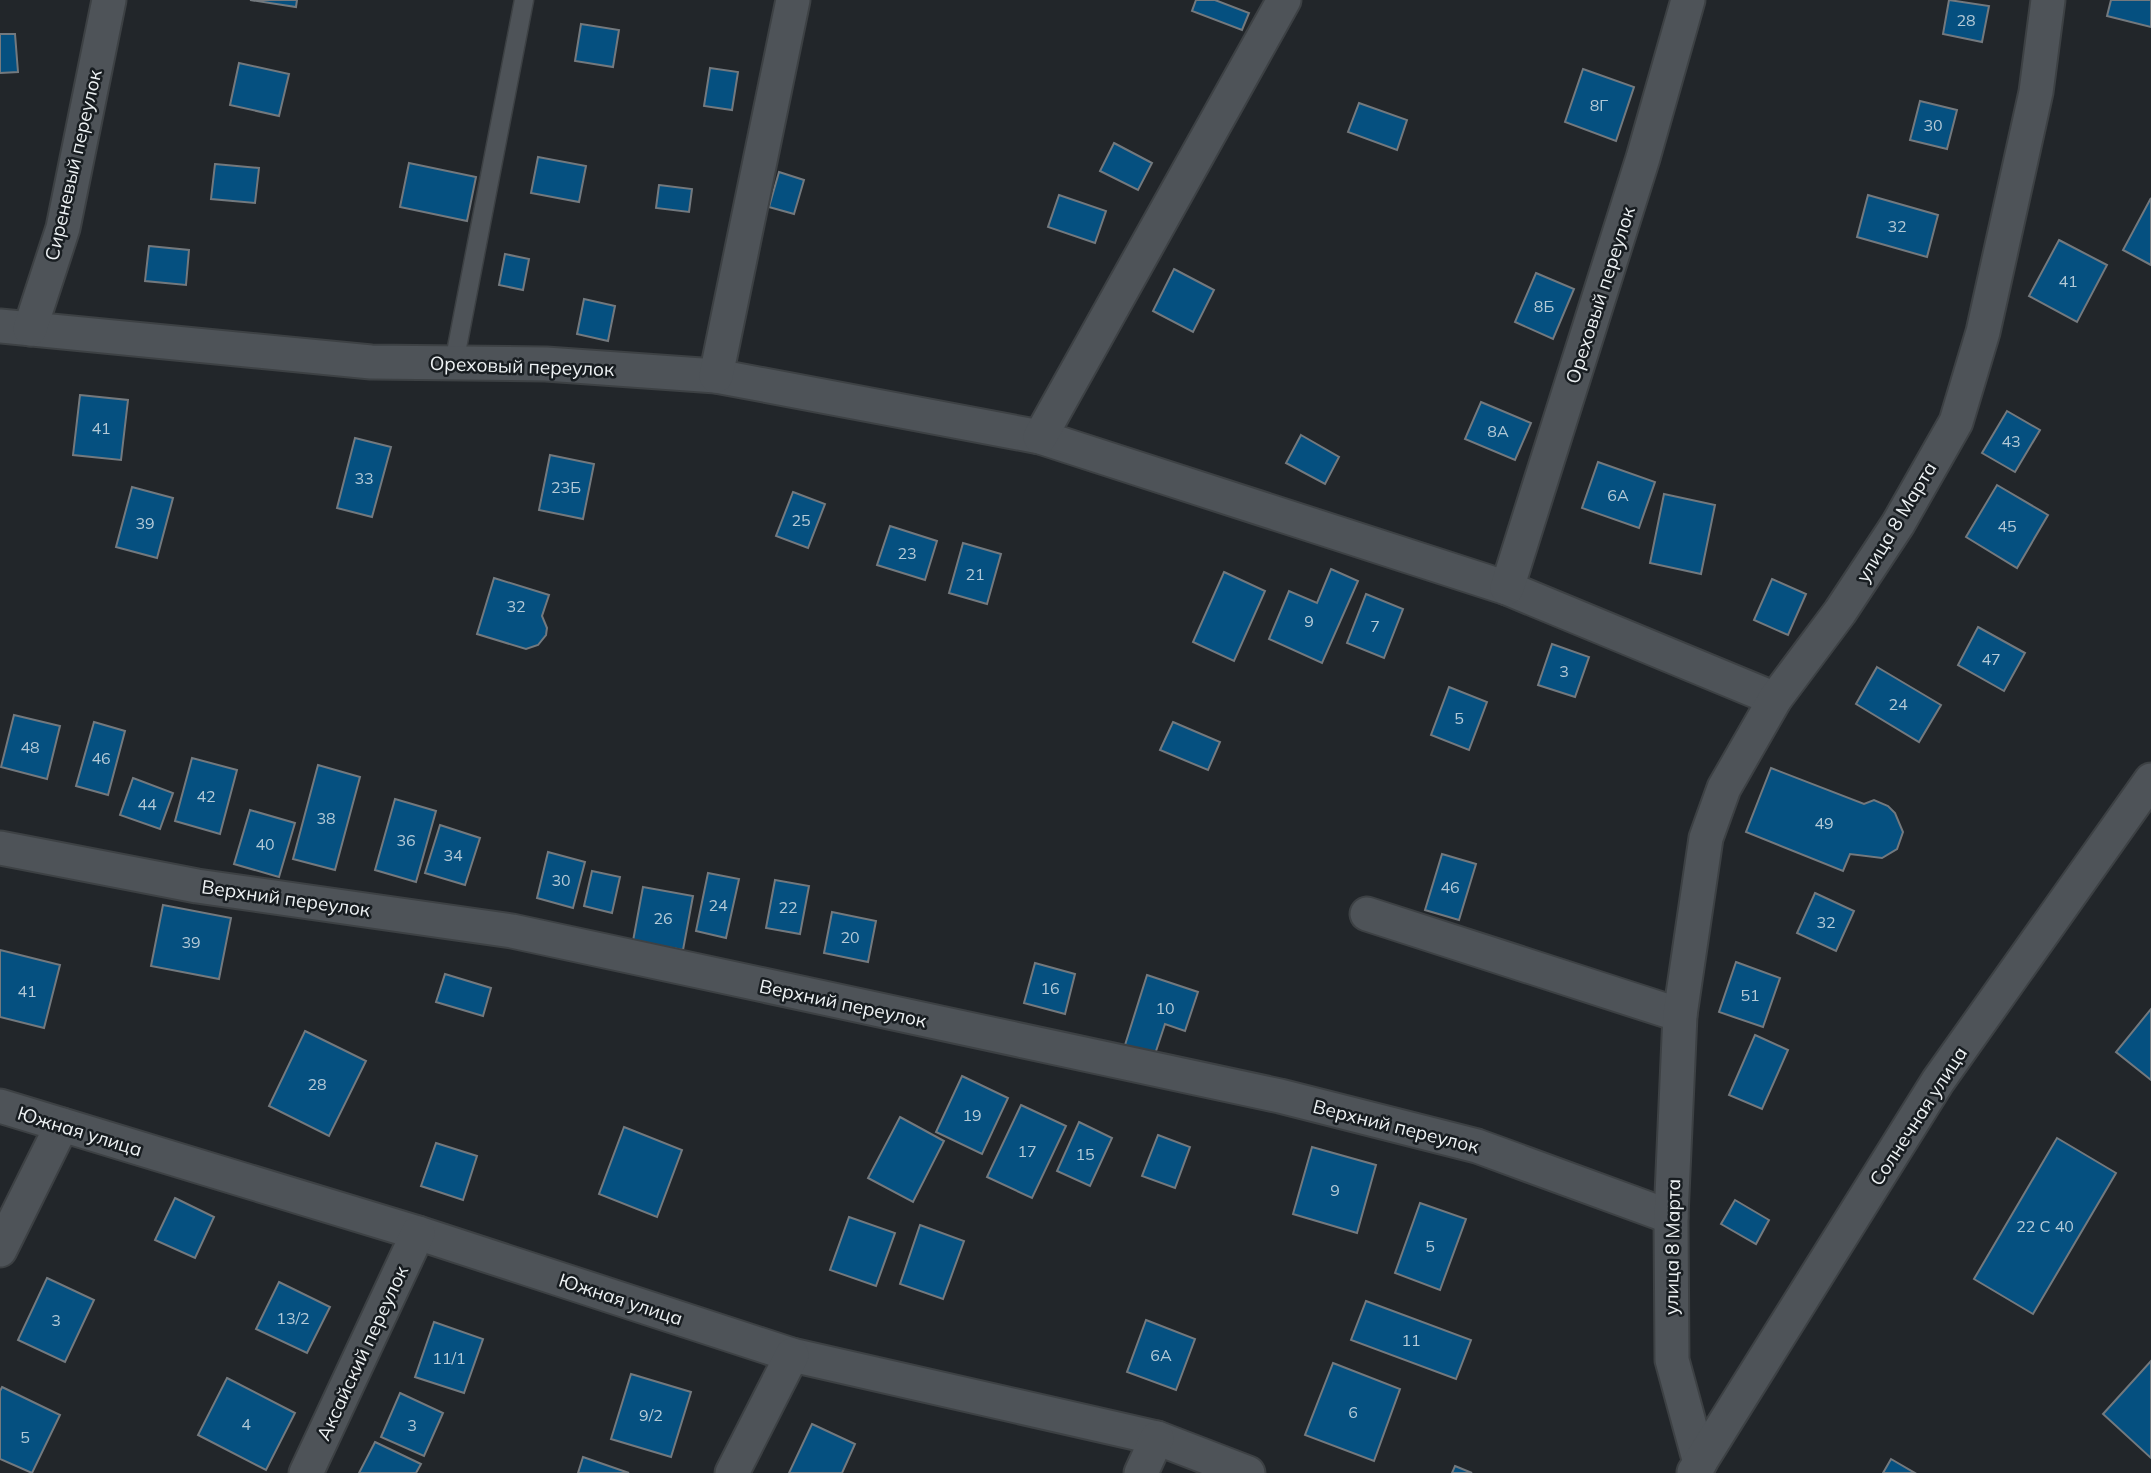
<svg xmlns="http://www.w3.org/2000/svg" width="2151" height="1473" font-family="Mulish,sans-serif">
  <rect width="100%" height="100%" fill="#22262a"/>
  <g fill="#055080" stroke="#73797e" stroke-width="2">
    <path d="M250 0H297L296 7Z"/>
    <path d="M1196 0H1215L1249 13 1242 30 1192 11Z"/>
    <path d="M1949 0 1989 6 1982 42 1943 34Z"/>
    <path d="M2111 0H2151V27L2107 16Z"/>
    <path d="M581 24 619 30 613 67 575 61Z"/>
    <path d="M0 34H15L18 72 0 73Z"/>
    <path d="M239 63 289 74 279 116 230 105Z"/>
    <path d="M710 68 738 72 732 110 704 106Z"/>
    <path d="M1583 69 1634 87 1616 141 1565 122Z"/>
    <path d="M1920 101 1957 110 1947 149 1910 140Z"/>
    <path d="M1359 103 1407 120 1397 150 1348 132Z"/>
    <path d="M1114 143 1152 163 1138 190 1100 171Z"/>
    <path d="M538 157 586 166 579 202 531 193Z"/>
    <path d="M409 163 476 177 467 221 400 207Z"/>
    <path d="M215 164 259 168 255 203 211 199Z"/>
    <path d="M779 172 804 180 794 214 769 207Z"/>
    <path d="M659 185 692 189 689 212 656 208Z"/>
    <path d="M1059 195 1106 211 1095 243 1048 227Z"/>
    <path d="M1868 195 1938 215 1927 257 1857 237Z"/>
    <path d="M2151 198V265L2123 250Z"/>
    <path d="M2059 240 2107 265 2077 322 2029 296Z"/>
    <path d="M149 246 189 250 186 285 145 281Z"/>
    <path d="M505 254 529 259 523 290 499 285Z"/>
    <path d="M1174 269 1214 290 1193 332 1153 311Z"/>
    <path d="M1536 273 1574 289 1553 339 1515 322Z"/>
    <path d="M584 299 615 306 608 341 577 334Z"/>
    <path d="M80 395 128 400 121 460 73 455Z"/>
    <path d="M1481 402 1531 423 1515 460 1465 439Z"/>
    <path d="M2007 411 2040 430 2015 472 1982 453Z"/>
    <path d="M1301 435 1339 457 1325 484 1286 463Z"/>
    <path d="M355 438 391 447 372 517 337 508Z"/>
    <path d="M550 455 594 464 583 519 539 510Z"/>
    <path d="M1598 462 1655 482 1639 528 1582 508Z"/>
    <path d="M1997 485 2048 515 2017 568 1966 537Z"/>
    <path d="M132 487 173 498 157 558 116 547Z"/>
    <path d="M793 492 825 504 808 548 776 536Z"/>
    <path d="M1664 494 1715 505 1701 574 1650 563Z"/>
    <path d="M890 526 937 541 925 580 877 565Z"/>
    <path d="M963 543 1001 554 987 604 949 593Z"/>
    <path d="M1331 569 1358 581 1322 663 1269 639 1289 591 1317 603Z"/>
    <path d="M1224 572 1265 591 1234 661 1193 642Z"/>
    <path d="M494 578 549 595 542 616 547 628 546 635 538 645 526 649 477 634Z"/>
    <path d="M1772 579 1806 594 1788 635 1754 620Z"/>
    <path d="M1366 594 1403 609 1384 658 1347 643Z"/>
    <path d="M1978 627 2025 653 2004 691 1958 665Z"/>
    <path d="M1552 644 1589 657 1575 697 1538 685Z"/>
    <path d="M1877 667 1941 705 1919 742 1856 704Z"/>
    <path d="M1449 687 1487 702 1469 750 1431 735Z"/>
    <path d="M14 715 60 726 47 779 1 767Z"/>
    <path d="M94 722 125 731 108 795 76 786Z"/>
    <path d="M1173 722 1220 742 1208 770 1160 750Z"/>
    <path d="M192 758 237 770 220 834 175 821Z"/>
    <path d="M318 765 360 777 335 870 293 859Z"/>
    <path d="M1771 768 1864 804 1874 800 1888 806 1895 813 1903 832 1897 849 1882 858 1850 854 1843 871 1746 832Z"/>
    <path d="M133 778 173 793 160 829 120 815Z"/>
    <path d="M395 799 436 811 416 882 375 870Z"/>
    <path d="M250 810 295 823 279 877 234 864Z"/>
    <path d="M440 825 480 838 465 885 425 873Z"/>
    <path d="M548 852 585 862 573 908 537 898Z"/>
    <path d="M1442 854 1476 864 1459 920 1425 910Z"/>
    <path d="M592 871 620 877 612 913 584 906Z"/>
    <path d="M708 873 739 879 726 938 696 931Z"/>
    <path d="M775 880 809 886 800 934 766 928Z"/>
    <path d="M643 887 693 896 683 950 633 941Z"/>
    <path d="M1815 893 1854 911 1836 951 1797 933Z"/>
    <path d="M163 905 231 918 219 979 151 966Z"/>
    <path d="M832 912 876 921 868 962 824 953Z"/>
    <path d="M0 950 60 965 44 1028 0 1017Z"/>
    <path d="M1736 962 1780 978 1763 1027 1719 1012Z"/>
    <path d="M1035 963 1075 974 1065 1014 1024 1003Z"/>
    <path d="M445 974 491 988 483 1016 436 1002Z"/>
    <path d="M1147 975 1198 992 1185 1031 1165 1024 1155 1054 1125 1045Z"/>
    <path d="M2151 1009V1080L2116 1052Z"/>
    <path d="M305 1031 366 1061 329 1136 269 1106Z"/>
    <path d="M1755 1035 1788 1050 1762 1109 1729 1095Z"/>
    <path d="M962 1076 1008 1098 982 1154 936 1132Z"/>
    <path d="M1021 1105 1066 1126 1032 1198 987 1177Z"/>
    <path d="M900 1117 944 1141 913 1202 868 1178Z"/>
    <path d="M1079 1122 1112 1138 1090 1186 1057 1171Z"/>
    <path d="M624 1127 682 1150 657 1217 599 1194Z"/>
    <path d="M1158 1135 1190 1147 1175 1188 1142 1176Z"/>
    <path d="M2057 1138 2116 1173 2033 1314 1974 1279Z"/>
    <path d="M436 1143 477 1156 463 1200 421 1186Z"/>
    <path d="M1312 1147 1376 1165 1357 1233 1293 1214Z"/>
    <path d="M175 1198 214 1217 195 1258 155 1240Z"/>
    <path d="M1735 1200 1769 1220 1756 1244 1721 1224Z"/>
    <path d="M1420 1203 1466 1219 1440 1290 1395 1273Z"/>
    <path d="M849 1217 895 1233 876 1286 830 1270Z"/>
    <path d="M920 1225 964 1241 943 1299 900 1284Z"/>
    <path d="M47 1278 94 1300 65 1362 18 1340Z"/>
    <path d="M279 1282 330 1307 307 1353 256 1329Z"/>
    <path d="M1366 1301 1471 1340 1456 1379 1351 1340Z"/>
    <path d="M1146 1320 1195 1339 1176 1390 1127 1372Z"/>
    <path d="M434 1322 483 1339 464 1393 415 1377Z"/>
    <path d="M2151 1361V1458L2103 1414Z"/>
    <path d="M1333 1363 1400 1389 1374 1461 1305 1435Z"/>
    <path d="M631 1374 691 1392 671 1457 611 1439Z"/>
    <path d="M227 1378 295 1413 266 1470 198 1435Z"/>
    <path d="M2 1387 60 1415 32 1473 0 1459V1391Z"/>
    <path d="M400 1393 443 1413 424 1456 381 1437Z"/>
    <path d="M812 1424 855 1444 842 1473H789Z"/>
    <path d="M375 1442 421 1464 416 1473H359Z"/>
    <path d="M583 1457 629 1473H578Z"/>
    <path d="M1891 1459 1915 1473H1883Z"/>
    <path d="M1455 1466 1472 1473H1452Z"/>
  </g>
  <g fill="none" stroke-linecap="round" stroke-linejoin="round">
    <defs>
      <path id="lane" d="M454 363 524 0"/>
      <g id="street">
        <path d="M0 326 371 362 546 364 716 376 1040 437 1507 588 1775 699"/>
        <path d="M30 329 63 228 109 0"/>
        <path d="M716 376 793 0"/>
        <path d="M1040 437 1284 0"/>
        <path d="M1507 588 1643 158 1688 0"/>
        <path d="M0 848 197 886 512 931 1280 1096 1477 1146 1671 1217"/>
        <path d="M1367 914 1680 1015"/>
        <path d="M0 1106 418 1233 792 1355 1157 1438 1248 1473"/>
        <path d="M0 1250 62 1125"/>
        <path d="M1700 1463 1672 1360 1671 1217 1680 1015 1706 838 1724 788 1775 699 1840 612 1898 524 1956 422 1983 332 2036 92 2048 0"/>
        <path d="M1694 1472 1938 1081 2151 780"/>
        <path d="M306 1473 418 1233"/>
        <path d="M732 1473 792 1355"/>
        <path d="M1141 1473 1157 1438"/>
      </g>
    </defs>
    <use href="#lane" stroke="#3d4144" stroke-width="21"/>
    <use href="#street" stroke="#3d4144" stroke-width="37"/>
    <use href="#lane" stroke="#4e5358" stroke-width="18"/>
    <use href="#street" stroke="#4e5358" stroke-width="33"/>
  </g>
  <g text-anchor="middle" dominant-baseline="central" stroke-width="5" stroke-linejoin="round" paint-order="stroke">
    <g font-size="16" fill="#b3c9d6">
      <text x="1966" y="20">28</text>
      <text x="1599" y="105">8Г</text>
      <text x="1933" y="125">30</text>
      <text x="1897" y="226">32</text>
      <text x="2068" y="281">41</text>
      <text x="1544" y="306">8Б</text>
      <text x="101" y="428">41</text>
      <text x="1498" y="431">8А</text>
      <text x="2011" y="441">43</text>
      <text x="364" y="478">33</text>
      <text x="566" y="487">23Б</text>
      <text x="1618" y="495">6А</text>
      <text x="801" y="520">25</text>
      <text x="145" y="523">39</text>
      <text x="2007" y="526">45</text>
      <text x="907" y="553">23</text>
      <text x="975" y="574">21</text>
      <text x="516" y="606">32</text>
      <text x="1309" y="621">9</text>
      <text x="1375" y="626">7</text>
      <text x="1991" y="659">47</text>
      <text x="1564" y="671">3</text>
      <text x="1898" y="704">24</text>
      <text x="1459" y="718">5</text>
      <text x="30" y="747">48</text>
      <text x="101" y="758">46</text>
      <text x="206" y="796">42</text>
      <text x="147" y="804">44</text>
      <text x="326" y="818">38</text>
      <text x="1824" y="823">49</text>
      <text x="406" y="840">36</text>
      <text x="265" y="844">40</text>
      <text x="453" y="855">34</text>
      <text x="561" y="880">30</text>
      <text x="1450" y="887">46</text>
      <text x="718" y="905">24</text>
      <text x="788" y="907">22</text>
      <text x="663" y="918">26</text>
      <text x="1826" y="922">32</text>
      <text x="850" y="937">20</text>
      <text x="191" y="942">39</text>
      <text x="1050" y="988">16</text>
      <text x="27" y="991">41</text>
      <text x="1750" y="995">51</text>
      <text x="1165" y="1008">10</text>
      <text x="317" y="1084">28</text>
      <text x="972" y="1115">19</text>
      <text x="1027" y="1151">17</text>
      <text x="1085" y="1154">15</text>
      <text x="1335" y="1190">9</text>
      <text x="2045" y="1226">22 С 40</text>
      <text x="1430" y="1246">5</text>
      <text x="293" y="1318">13/2</text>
      <text x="56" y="1320">3</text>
      <text x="1411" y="1340">11</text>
      <text x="1161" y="1355">6А</text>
      <text x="449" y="1358">11/1</text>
      <text x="1353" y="1412">6</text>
      <text x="651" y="1415">9/2</text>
      <text x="246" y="1424">4</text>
      <text x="412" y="1425">3</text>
      <text x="25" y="1437">5</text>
    </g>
    <g font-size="19" fill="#edf1f3" stroke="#181d21">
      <text transform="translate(73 165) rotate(-77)">Сиреневый переулок</text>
      <text transform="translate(1600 295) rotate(-72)">Ореховый переулок</text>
      <text transform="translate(522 366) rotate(2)">Ореховый переулок</text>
      <text transform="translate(1896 522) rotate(-59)">улица 8 Марта</text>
      <text transform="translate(286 898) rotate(8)">Верхний переулок</text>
      <text transform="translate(843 1003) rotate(12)">Верхний переулок</text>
      <text transform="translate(1918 1116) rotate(-57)">Солнечная улица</text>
      <text transform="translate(1396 1126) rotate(14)">Верхний переулок</text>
      <text transform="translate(80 1131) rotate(17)">Южная улица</text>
      <text transform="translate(1672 1247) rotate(-89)">улица 8 Марта</text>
      <text transform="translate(621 1299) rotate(18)">Южная улица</text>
      <text transform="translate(362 1353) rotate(-65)">Аксайский переулок</text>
    </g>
  </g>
</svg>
